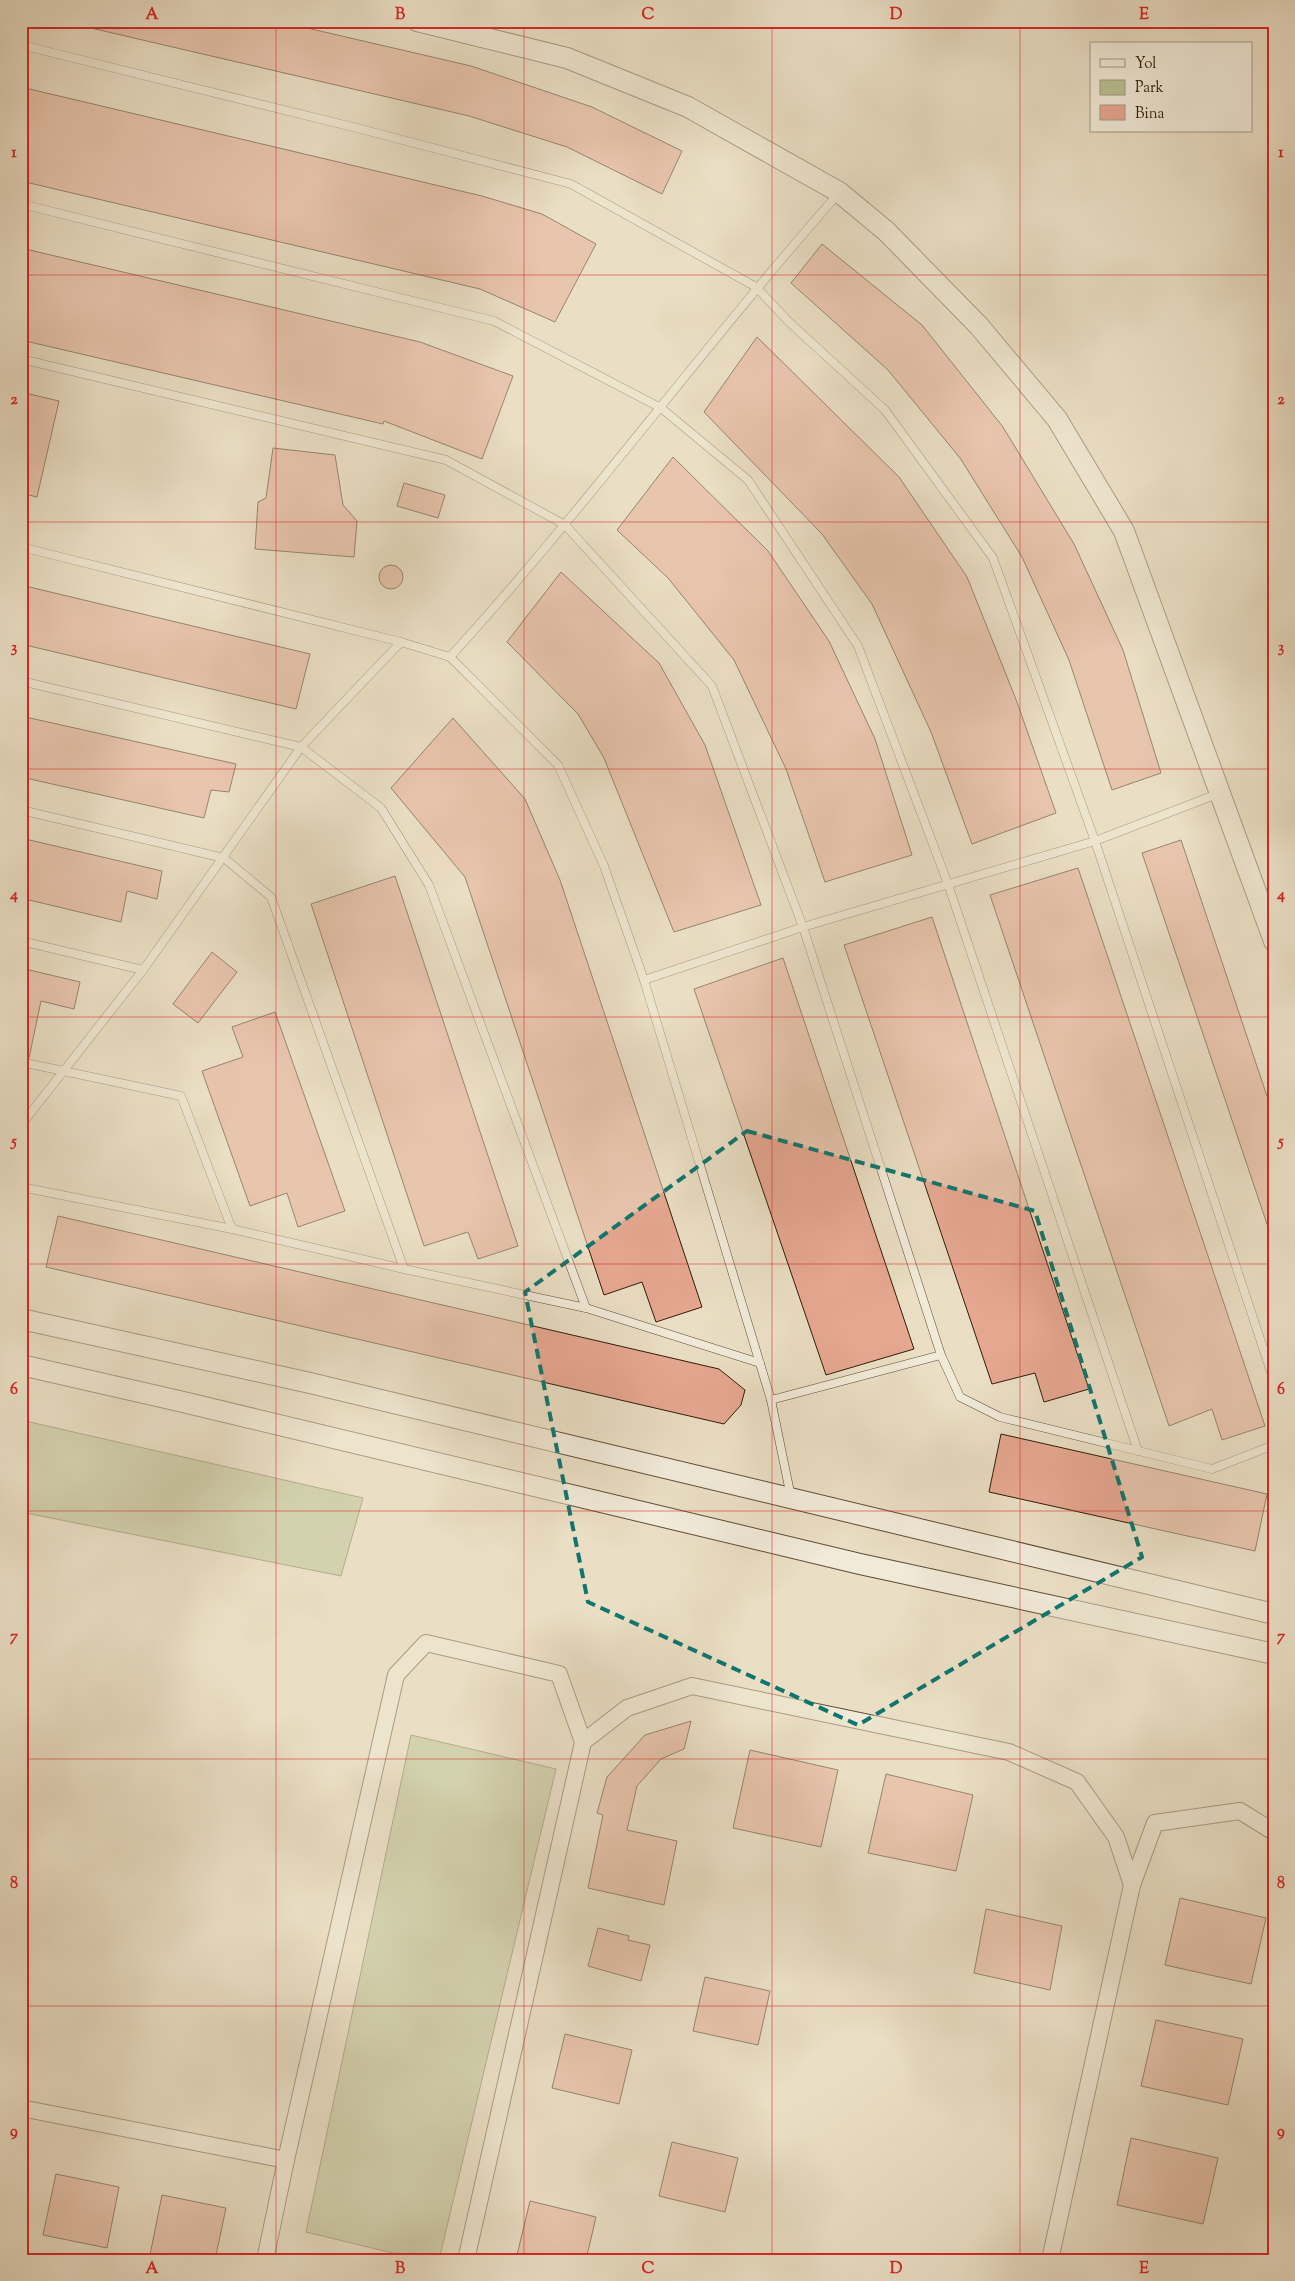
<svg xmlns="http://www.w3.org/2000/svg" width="1295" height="2281" font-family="'Sorts Mill Goudy',serif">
  <rect width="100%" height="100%" fill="#eadec4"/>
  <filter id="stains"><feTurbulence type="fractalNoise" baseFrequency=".004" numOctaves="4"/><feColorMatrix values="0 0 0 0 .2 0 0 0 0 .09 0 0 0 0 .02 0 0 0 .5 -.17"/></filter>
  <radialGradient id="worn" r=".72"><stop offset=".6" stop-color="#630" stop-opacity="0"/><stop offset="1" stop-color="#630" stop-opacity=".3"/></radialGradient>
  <g fill="#b9c192" stroke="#756e4b">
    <path d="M21 1420 363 1498 341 1576 21 1512Z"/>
    <path d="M411 1735 556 1769 439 2260H421L306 2232Z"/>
  </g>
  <g fill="#e6a791" stroke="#311c04">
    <path d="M91 21H277L471 66 592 107 682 151 662 194 567 147 469 116 91 28Z"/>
    <path d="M21 87 482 196 542 214 596 244 555 322 480 289 21 181Z"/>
    <path d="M822 244 922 325 1003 427 1074 544 1123 650 1161 773 1112 790 1069 660 1022 557 960 458 888 370 791 283Z"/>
    <path d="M21 248 420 342 513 376 482 459 384 421 383 424 21 340Z"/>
    <path d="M757 337 899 477 967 577 1017 702 1056 813 972 844 931 732 872 604 822 534 704 412Z"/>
    <path d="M21 392 59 401 37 497 21 493Z"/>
    <path d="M273 448 335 455 343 505 357 521 354 557 255 549 258 502 266 498Z"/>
    <path d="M673 457 768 551 829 641 875 739 912 855 825 882 786 769 734 660 668 578 617 530Z"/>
    <path d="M404 483 445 495 438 518 397 506Z"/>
    <circle cx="391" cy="577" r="12"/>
    <path d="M561 572 659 663 705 745 761 905 674 932 604 758 578 714 507 642Z"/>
    <path d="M21 585 310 654 296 709 21 644Z"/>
    <path d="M21 716 236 764 229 792 211 790 204 818 21 777Z"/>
    <path d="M453 718 525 799 560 880 702 1307 656 1322 642 1282 604 1295 465 877 391 788Z"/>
    <path d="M21 838 162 871 157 899 127 891 121 922 21 898Z"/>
    <path d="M1181 840 1274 1117V1236H1271L1142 853Z"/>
    <path d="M1078 868 1265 1426 1222 1440 1212 1409 1169 1426 990 895Z"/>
    <path d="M395 876 518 1246 478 1259 468 1232 424 1246 311 904Z"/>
    <path d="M932 917 1089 1389 1044 1402 1035 1373 992 1384 844 945Z"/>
    <path d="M212 952 237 972 198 1023 173 1004Z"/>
    <path d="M783 958 914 1349 826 1375 694 989Z"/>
    <path d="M21 968 80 982 74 1009 41 1001 29 1058 21 1056Z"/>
    <path d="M275 1012 345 1211 298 1227 287 1193 250 1206 202 1071 243 1057 232 1027Z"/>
    <path d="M58 1216 719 1369 745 1390 741 1405 724 1424 46 1267Z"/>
    <path d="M1001 1434 1267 1494 1255 1551 989 1492Z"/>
    <path d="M691 1721 684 1749 661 1759 637 1786 627 1830 677 1841 664 1905 588 1888 603 1815 597 1813 607 1777 645 1735Z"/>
    <path d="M750 1750 838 1770 821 1847 733 1828Z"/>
    <path d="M886 1774 973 1795 956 1871 868 1853Z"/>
    <path d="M1180 1898 1266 1918 1251 1984 1165 1965Z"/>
    <path d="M986 1909 1062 1926 1050 1990 974 1973Z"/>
    <path d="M598 1928 629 1936 628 1940 650 1945 641 1981 588 1966Z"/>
    <path d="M705 1977 770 1991 758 2045 693 2031Z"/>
    <path d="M1156 2020 1243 2039 1228 2105 1141 2086Z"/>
    <path d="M565 2034 632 2050 619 2104 552 2088Z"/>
    <path d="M1131 2138 1218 2158 1203 2224 1117 2205Z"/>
    <path d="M672 2142 738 2158 725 2212 659 2196Z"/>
    <path d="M56 2174 119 2187 107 2248 43 2235Z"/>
    <path d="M162 2195 226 2208 215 2260H173L150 2255Z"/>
    <path d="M530 2201 596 2217 586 2260H535L517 2255Z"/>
  </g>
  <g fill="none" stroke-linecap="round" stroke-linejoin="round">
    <defs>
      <g id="service">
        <path d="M21 45 357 128 571 184 756 287 789 322 885 410 993 558 1095 841 1274 1381"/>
        <path d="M21 204 494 321 661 408 748 480 858 646 948 884 1138 1451"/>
        <path d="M21 359 446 460 565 525 712 686 803 927 941 1355"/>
        <path d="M21 547 401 642 450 657 558 765 604 866 644 980 771 1400 791 1497"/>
        <path d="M450 657C586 508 705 344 839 193"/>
        <path d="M21 681 301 747 381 808 429 885 586 1308"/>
        <path d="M21 810 224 858 271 897 404 1269"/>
        <path d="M21 941 143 970"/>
        <path d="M644 980 803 927 1095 841 1220 793"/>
        <path d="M21 1062 181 1096 232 1229"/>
        <path d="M21 1125 143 970 301 747 401 642"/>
        <path d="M21 1187 232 1229 404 1269 586 1308 760 1363"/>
        <path d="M771 1400 941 1355 960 1397 1000 1417 1212 1469 1274 1445"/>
      </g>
      <g id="minor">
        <path d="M583 1742 627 1708 692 1686 1009 1752 1077 1782 1116 1837 1132 1885"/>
        <path d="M21 2108 286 2160 265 2260"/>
        <path d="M286 2160 396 1675 426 1643 559 1674 583 1742 466 2260"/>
        <path d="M1050 2260 1132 1885 1155 1823 1240 1811 1274 1832"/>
      </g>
      <g id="tertiary">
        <path d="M417 21 567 58 688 107 839 192 886 231 979 326 1057 419 1124 531 1274 941"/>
        <path d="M21 1319 310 1383 1274 1614"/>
        <path d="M21 1365 179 1401 860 1564 1274 1654"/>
      </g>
    </defs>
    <use href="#service" stroke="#5f4c34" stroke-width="9"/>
    <use href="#minor" stroke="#5f4c34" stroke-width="18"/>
    <use href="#tertiary" stroke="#5f4c34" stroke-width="22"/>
    <use href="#service" stroke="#f1ead9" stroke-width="8"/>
    <use href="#minor" stroke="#f1ead9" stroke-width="16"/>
    <use href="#tertiary" stroke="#f1ead9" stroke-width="20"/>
  </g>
  <path d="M0 0H1295V2281H0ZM747 1131 1035 1211 1142 1557 858 1725 588 1602 525 1292Z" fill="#eadec4" fill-opacity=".55" fill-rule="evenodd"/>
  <path fill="none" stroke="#0f766e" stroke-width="4" stroke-dasharray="10 6" stroke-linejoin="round" d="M747 1131 1035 1211 1142 1557 858 1725 588 1602 525 1292Z"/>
  <path fill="none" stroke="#d62828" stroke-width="1" stroke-opacity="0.55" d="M276 21V2260M524 21V2260M772 21V2260M1020 21V2260M21 275H1274M21 522H1274M21 769H1274M21 1017H1274M21 1264H1274M21 1511H1274M21 1759H1274M21 2006H1274"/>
  <rect width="1295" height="2281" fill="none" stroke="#eadec4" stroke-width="55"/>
  <rect x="1090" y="42" width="162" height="90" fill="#f1ead9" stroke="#a49884"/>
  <rect x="1100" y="59" width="25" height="8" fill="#f1ead9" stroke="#a49884"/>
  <text x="1135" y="68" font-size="15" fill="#311c04">Yol</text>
  <rect x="1100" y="80" width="25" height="15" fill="#b9c192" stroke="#a49884"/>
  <text x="1135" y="92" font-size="15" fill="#311c04">Park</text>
  <rect x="1100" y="105" width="25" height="15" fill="#e6a791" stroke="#a49884"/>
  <text x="1135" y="118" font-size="15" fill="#311c04">Bina</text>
  <rect x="28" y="28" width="1240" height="2226" fill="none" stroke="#d62828" stroke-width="2"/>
  <g font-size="16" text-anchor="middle" font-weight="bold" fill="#d62828">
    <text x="152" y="19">A</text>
    <text x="400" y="19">B</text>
    <text x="648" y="19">C</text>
    <text x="896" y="19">D</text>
    <text x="1144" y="19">E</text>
    <text x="14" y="157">1</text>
    <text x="1281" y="157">1</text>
    <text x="14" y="404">2</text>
    <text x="1281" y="404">2</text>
    <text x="14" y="652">3</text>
    <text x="1281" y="652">3</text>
    <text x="14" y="899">4</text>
    <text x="1281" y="899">4</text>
    <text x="14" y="1146">5</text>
    <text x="1281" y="1146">5</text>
    <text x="14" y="1394">6</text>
    <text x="1281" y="1394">6</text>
    <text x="14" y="1641">7</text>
    <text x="1281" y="1641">7</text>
    <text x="14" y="1888">8</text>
    <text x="1281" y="1888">8</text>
    <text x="14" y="2136">9</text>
    <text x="1281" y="2136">9</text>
    <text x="152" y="2273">A</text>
    <text x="400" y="2273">B</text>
    <text x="648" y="2273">C</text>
    <text x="896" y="2273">D</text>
    <text x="1144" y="2273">E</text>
  </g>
  <rect width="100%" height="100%" filter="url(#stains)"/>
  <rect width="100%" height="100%" fill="url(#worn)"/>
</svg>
